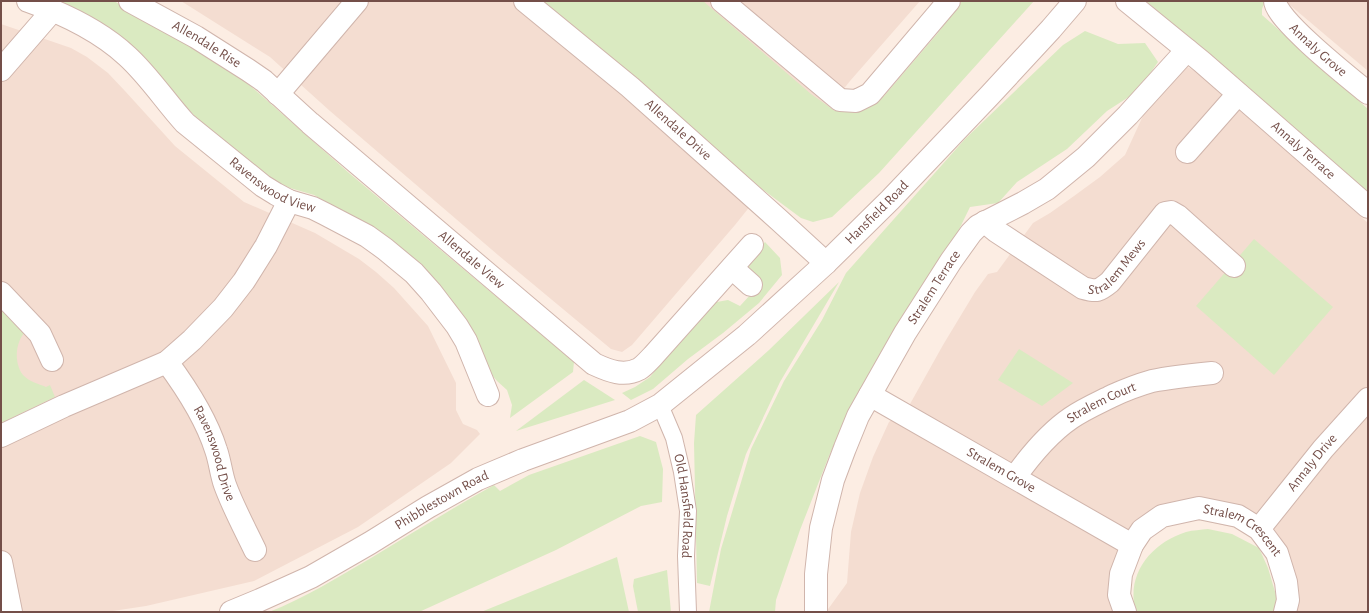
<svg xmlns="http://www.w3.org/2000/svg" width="1369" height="613" font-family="'Alegreya Sans',sans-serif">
  <rect width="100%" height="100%" fill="#fcede3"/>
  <g fill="#f4ddd1">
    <path d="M181 1H920L850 81 735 225 632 345 622 352 611 349 498 255 330 111 270 57Z"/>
    <path d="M1285 1H1368V71L1297 11Z"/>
    <path d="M1 24 71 48 87 57 108 73 125 91 175 146 244 202 315 233 359 259 376 272 394 288 428 326 456 383V410L463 424 477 430 480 434 451 463 358 527 254 581 146 606 106 612H1Z"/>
    <path d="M1170 57 1198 73 1368 223V612H1276L1280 601 1271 562 1258 538 1236 528 1196 519 1166 526 1145 541 1135 560 1130 590 1134 612H826L847 583 851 532 860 493 873 457 889 422 910 404 943 345 975 292 988 274 997 272 1033 223 1050 213 1074 196 1100 177 1125 155Z"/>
  </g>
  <g fill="#daeac1">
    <path d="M55 1H114L214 58 246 82 349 173 574 362 573 372 510 418 512 405 507 390 497 381 487 369 469 326 449 296 396 249 359 221 314 195 290 188 277 182 265 174 201 123 128 43 96 20Z"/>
    <path d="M539 1H703L811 94 835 111 858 109 884 96 937 34 962 1H1034L879 173 832 217 813 222 801 218 762 189Z"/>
    <path d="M1146 1H1265L1262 9V15L1368 109V193Z"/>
    <path d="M1085 31 1118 44 1145 43 1158 62 1138 91 1107 111 1067 149 1017 182 998 203 970 207 951 246 857 394 829 456 800 530 776 600 775 612H709L721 549 751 449 784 381 822 320 846 273 965 139 1063 45Z"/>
    <path d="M1254 239 1333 307 1274 375 1196 306Z"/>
    <path d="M765 242 780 258 782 275 759 303 723 333 688 359 653 389 631 400 622 393 635 387 650 377 711 303 728 300 740 306 751 294 745 265 752 255Z"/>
    <path d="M839 282 780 382 746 454 727 516 710 586 697 583 694 443 696 415 769 350Z"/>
    <path d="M1 306 25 332C15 343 14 363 23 375 28 381 39 384 46 387L50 385 55 397 1 423Z"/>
    <path d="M1019 349 1073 383 1042 406 998 380Z"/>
    <path d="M584 380 615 400 516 431Z"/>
    <path d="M640 436 656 442 663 469 662 502 641 506 556 550 419 612H269C305 598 338 577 371 558 412 533 453 508 494 485L500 491 529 475Z"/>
    <path d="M1208 529 1232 534 1259 548 1268 568 1278 602 1273 612H1136C1125 575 1151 543 1186 532 1193 530 1201 530 1208 529Z"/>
    <path d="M617 557 629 612H481Z"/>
    <path d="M667 570 671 612H638L633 586 634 579Z"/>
  </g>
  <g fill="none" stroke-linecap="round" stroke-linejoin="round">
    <defs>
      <g id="pedestrian">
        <path id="s1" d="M660 405 674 438 682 472 688 511 686 556 688 612"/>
      </g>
      <g id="minor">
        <path id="s2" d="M28 1C62 13 100 31 127 56 149 76 165 101 185 123L263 186 276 194 289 201 313 208 325 214 367 236 385 249 414 273 431 292 457 326 466 341 488 395"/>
        <path id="s3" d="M130 1 196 37 248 70 264 81 310 123 594 364C609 371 624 377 639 369 644 366 649 360 653 356L752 245"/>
        <path id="s4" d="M525 1 630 87 779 220 826 263"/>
        <path d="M722 1 840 100 856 101 870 94 949 1"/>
        <path id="s5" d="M1127 1 1202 62 1368 207"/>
        <path id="s6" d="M1275 1C1275 19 1351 79 1368 93"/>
        <path d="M1 70 53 10"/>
        <path d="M278 94 357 1"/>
        <path d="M1187 152 1238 94"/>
        <path id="s7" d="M985 222 996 231 1083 288C1097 292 1099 291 1110 282L1165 213 1171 212 1178 216 1234 266"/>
        <path d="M732 268 751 285"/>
        <path d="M1 293 40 334 52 360"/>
        <path id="s8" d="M167 362C187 389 206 418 216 450 220 461 221 474 225 485 233 507 245 529 255 550"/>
        <path id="s9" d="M870 395 1132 545"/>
        <path d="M1 436 64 406 167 362 192 340 223 308 244 281 266 246 289 201"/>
        <path id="s10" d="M1015 477C1030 456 1049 433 1071 418 1084 409 1098 403 1112 396 1125 390 1138 385 1152 381 1172 377 1192 375 1212 373"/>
        <path id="s11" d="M1259 529 1323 449 1368 399"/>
        <path d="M1 562 11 612"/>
        <path id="s12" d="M816 612V574L821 528 833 480 845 448 858 416 905 333 951 261 971 233 978 226 1023 203 1047 189 1086 157 1128 115 1187 50"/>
        <path id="s13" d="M1125 612 1119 595 1121 574 1132 545 1142 530 1162 516 1199 508 1238 516 1259 529 1277 553 1286 582 1288 600 1285 612"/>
      </g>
      <g id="tertiary">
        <path id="s14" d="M231 612 260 600 311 577 370 543 428 507 478 479 523 460 630 421 660 405 747 335 826 263 890 200 990 95 1051 29 1075 1"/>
      </g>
    </defs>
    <use href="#pedestrian" stroke="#d0b5ac" stroke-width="18"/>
    <use href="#minor" stroke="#d0b5ac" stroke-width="24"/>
    <use href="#tertiary" stroke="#d0b5ac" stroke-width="24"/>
    <use href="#pedestrian" stroke="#fff" stroke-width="16"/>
    <use href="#minor" stroke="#fff" stroke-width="22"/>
    <use href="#tertiary" stroke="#fff" stroke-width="22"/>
  </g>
  <g text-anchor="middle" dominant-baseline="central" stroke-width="3" stroke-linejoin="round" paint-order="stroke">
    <g font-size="14" fill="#744f49" stroke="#fff2e9">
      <text stroke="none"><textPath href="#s3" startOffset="88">Allendale Rise</textPath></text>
      <text stroke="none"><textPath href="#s6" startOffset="66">Annaly Grove</textPath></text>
      <text stroke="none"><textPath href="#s4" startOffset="200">Allendale Drive</textPath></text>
      <text stroke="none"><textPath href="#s5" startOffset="231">Annaly Terrace</textPath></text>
      <text stroke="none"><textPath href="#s2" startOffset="311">Ravenswood View</textPath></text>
      <text stroke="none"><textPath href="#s14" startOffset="768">Hansfield Road</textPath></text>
      <text stroke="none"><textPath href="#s3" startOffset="430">Allendale View</textPath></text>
      <text stroke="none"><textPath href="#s7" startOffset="162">Stralem Mews</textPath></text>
      <text stroke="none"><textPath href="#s12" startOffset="352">Stralem Terrace</textPath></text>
      <text stroke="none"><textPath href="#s10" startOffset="116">Stralem Court</textPath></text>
      <text stroke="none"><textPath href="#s8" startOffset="104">Ravenswood Drive</textPath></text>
      <text stroke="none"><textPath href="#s11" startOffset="85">Annaly Drive</textPath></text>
      <text stroke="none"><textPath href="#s9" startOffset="151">Stralem Grove</textPath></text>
      <text stroke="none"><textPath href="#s14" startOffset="239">Phibblestown Road</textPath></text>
      <text stroke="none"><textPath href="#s1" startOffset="105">Old Hansfield Road</textPath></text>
      <text stroke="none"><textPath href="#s13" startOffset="201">Stralem Crescent</textPath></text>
    </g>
  </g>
  <rect width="1369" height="613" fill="none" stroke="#744f49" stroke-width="4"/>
</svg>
